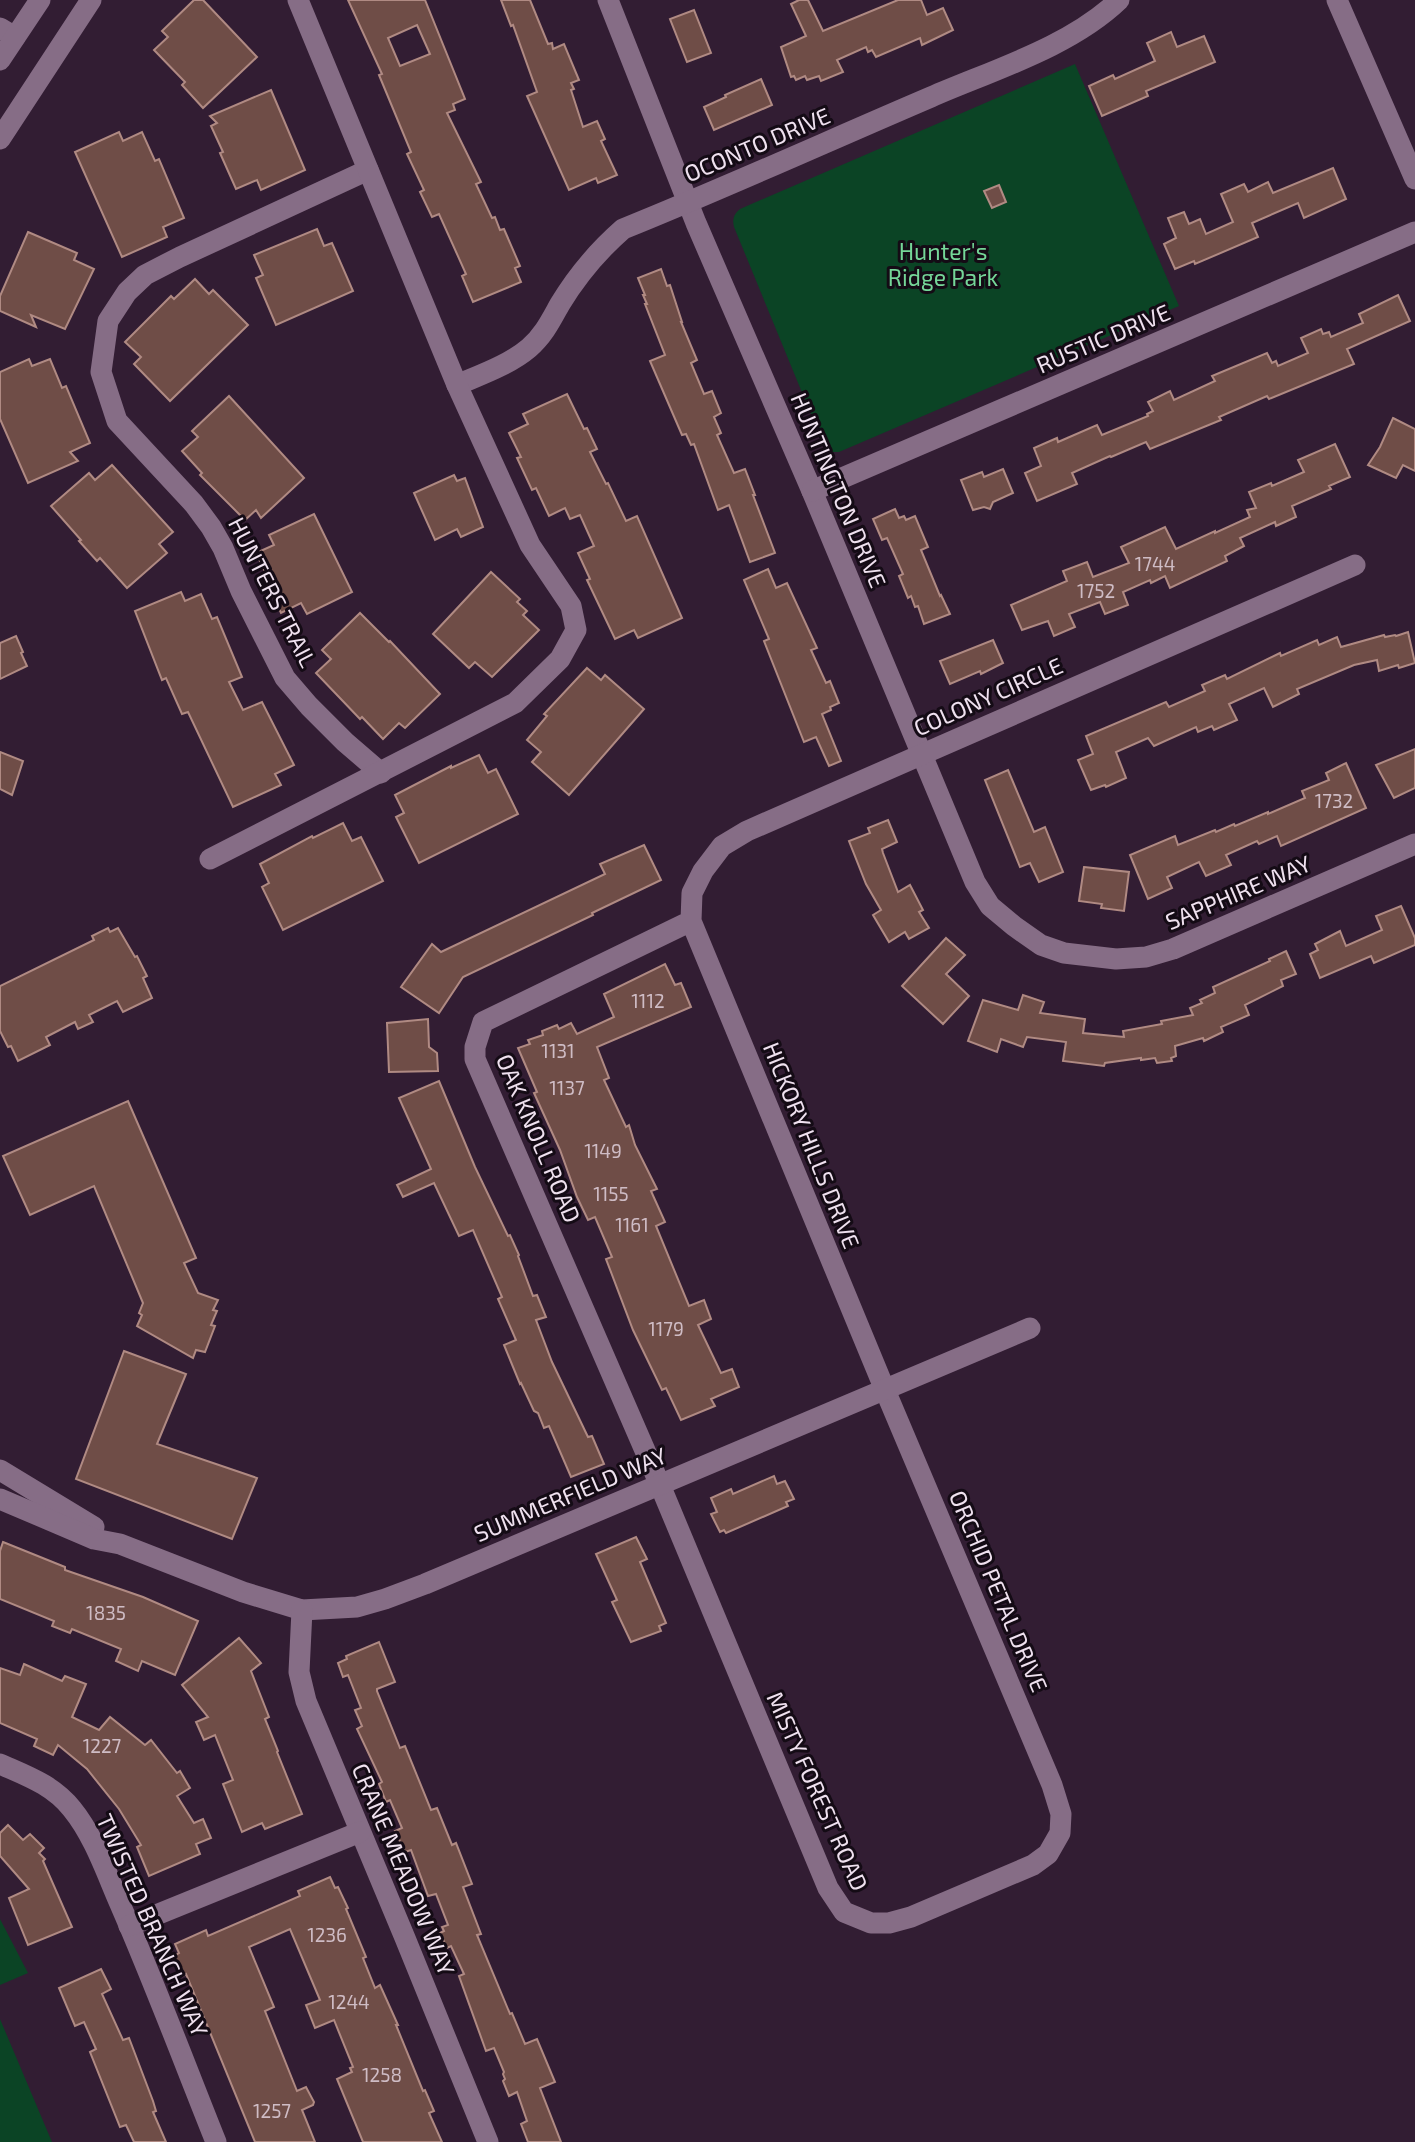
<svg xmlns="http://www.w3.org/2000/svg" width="1415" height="2142" font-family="'Exo 2',sans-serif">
  <rect width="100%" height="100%" fill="#321d33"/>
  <g fill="#0b4425">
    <path d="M1075 64 1179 306 839 452H831L824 446 734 227C732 219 734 214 740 209Z"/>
    <path d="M0 1919 28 1973 0 1985Z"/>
    <path d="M0 2019 52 2142H0Z"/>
  </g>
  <g fill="#6f4d47" stroke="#b08a83" stroke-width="2" fill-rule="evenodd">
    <path d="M194 0H203L257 57 203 108 182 85 185 82 154 50 168 37 162 31Z"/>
    <path d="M348 0H425L465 99 453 104 455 110 447 113 481 182 476 184 492 218 495 217 500 230 504 229 520 266 515 268 521 282 473 302 462 276 466 274 439 214 432 217 420 192 424 190 407 154 411 152 379 75 382 74ZM417 25 430 54 400 66 388 38Z"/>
    <path d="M501 0H530L548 44 552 43 553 49 564 44 579 80 571 83 574 89 571 90 583 127 597 121 605 139 601 141 617 175 598 183 596 178 569 190 527 96 537 92 513 25 511 26Z"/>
    <path d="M799 0H808L823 31 898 0H921L927 15 943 8 953 30 922 45 920 38 876 57 872 50 868 52 866 47 837 60 843 72 821 81 819 76 807 80 805 76 796 80 794 76 791 77 781 47 806 36 791 4Z"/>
    <path d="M694 10 711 53 687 62 670 19Z"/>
    <path d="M1171 32 1177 47 1204 36 1215 62 1146 91 1148 96 1102 116 1089 86 1113 75 1115 79 1155 61 1147 43Z"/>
    <path d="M761 79 772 105 714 130 704 107 726 97 725 95Z"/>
    <path d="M271 90 305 170 261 190 257 180 236 189 220 153 223 152 211 126 217 123 210 116Z"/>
    <path d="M119 132 123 141 142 132 155 161 159 159 184 218 163 227 167 237 122 257 75 152Z"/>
    <path d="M1333 168 1346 199 1304 218 1298 203 1252 223 1258 237 1195 264 1194 261 1175 269 1164 244 1176 238 1168 218 1184 212 1189 224 1200 219 1206 234 1233 222 1221 194 1244 184 1248 192 1268 182 1273 193Z"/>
    <path d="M999 185 1006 202 992 208 984 191Z"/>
    <path d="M317 229 324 246 332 243 353 291 276 325 256 278 263 275 254 255Z"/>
    <path d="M28 232 77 253 74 260 94 269 65 329 31 315 36 327 0 311V296Z"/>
    <path d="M661 269 667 286 670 285 682 322H681L697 360 691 363 704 394 712 391 721 413 714 417 721 433 717 435 734 473 745 469 755 495H753L775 553 750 562 729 505 718 510 694 444 691 445 686 434 682 435 650 361 665 355 645 304H647L643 295H645L638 278Z"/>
    <path d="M195 279 209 294 213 290 248 325 170 401 134 364 141 357 125 342 171 296 174 299Z"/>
    <path d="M1398 295 1410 321 1347 349 1354 364 1269 399 1267 396 1219 417 1221 420 1150 449 1146 442 1111 457 1110 456 1072 473 1077 484 1037 501 1025 473 1041 466 1034 448 1057 438 1058 442 1097 425 1102 435 1148 416 1147 414 1153 411 1148 402 1170 391 1174 400 1215 381 1212 376 1267 353 1272 363 1276 361 1278 366 1308 353 1301 338 1321 329 1323 334 1329 332 1331 337 1363 323 1359 314Z"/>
    <path d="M29 359 32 366 50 359 62 388 66 386 90 443 70 452 78 461 28 483 0 419V372Z"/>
    <path d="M567 394 584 429 587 428 597 449 590 452 606 484 608 483 626 521 637 516 682 618 638 638 634 630 615 639 587 580 590 579 578 553 594 546 580 515 570 519 565 508 549 516 536 488 532 490 517 458 521 457 509 433 528 424 523 414Z"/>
    <path d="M229 396 304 478 261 518 256 510 245 520 200 475 202 473 182 451 198 437 192 431Z"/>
    <path d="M1393 418 1415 429V471L1403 465 1396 478 1368 465 1380 447Z"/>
    <path d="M1335 444 1350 477 1329 486 1331 489 1292 506 1296 517 1276 526 1275 522 1240 538 1244 546 1225 556 1227 561 1170 588 1165 576 1151 583 1150 580 1123 592 1128 605 1105 614 1100 602 1069 614 1075 627 1054 636 1048 621 1022 630 1011 605 1067 581 1063 571 1087 562 1093 577 1129 563 1121 547 1165 527 1176 549 1215 531V533L1250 517 1247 510 1256 508 1249 492 1271 483 1272 486 1304 472 1298 460Z"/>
    <path d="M112 465 173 532 159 544 167 553 127 588 100 558 97 561 79 541 81 540 51 506 89 473 95 480Z"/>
    <path d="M1003 469 1013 493 993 502 990 509 984 507 973 510 961 480 982 472 984 477Z"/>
    <path d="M454 475 457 481 465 478 483 527 461 537 457 529 435 540 414 493Z"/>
    <path d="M895 509 899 518 904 516 906 520 915 516 928 547 921 550 940 596 941 595 950 614 924 624 918 606 915 607 911 596 908 598 899 576 903 574 887 538 882 540 873 519Z"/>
    <path d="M314 514 352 592 307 614 301 603 281 613 266 581 269 580 256 553 274 545 269 535Z"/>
    <path d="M768 569 776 588 787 583 817 648 811 650 826 683 830 681 839 703 830 707 831 710 822 714 841 761 829 766 816 737 804 742 764 641 769 639 744 580Z"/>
    <path d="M491 572 520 599 517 602 527 611 523 615 539 630 492 677 475 662 469 668 433 634Z"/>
    <path d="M181 592 185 601 201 594 212 619 217 617 242 677 229 682 243 710 262 702 294 765 275 774 281 785 233 807 188 712 182 714 166 678 162 680 135 611Z"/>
    <path d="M360 613 389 642 390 641 440 694 405 728 399 723 383 739 362 717 360 719 316 673 331 659 322 650Z"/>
    <path d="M1408 632 1415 663 1399 668 1398 665 1379 671 1377 660 1354 665 1297 689 1299 694 1273 707 1264 688 1229 704 1237 720 1214 730 1212 726 1198 732 1196 727 1154 746 1148 738 1116 752 1126 778 1106 787 1105 785 1091 790 1078 760 1093 754 1086 736 1166 702 1169 707 1205 691 1202 685 1225 675 1227 679 1280 653 1281 656 1317 640 1319 645 1337 637 1341 647 1384 635 1385 637 1395 635 1396 636Z"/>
    <path d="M16 636 23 652 21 653 27 666 0 679V643Z"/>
    <path d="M993 640 1003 663 981 674 980 671 950 684 940 661Z"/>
    <path d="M587 668 601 680 605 675 644 709 569 795 532 762 541 752 527 740 547 716 544 714Z"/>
    <path d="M1415 749V788L1394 798 1376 765Z"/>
    <path d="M0 752 23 761 12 795 0 789Z"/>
    <path d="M479 755 488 773 496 769 518 814 419 863 396 817 404 813 395 795 451 766V768Z"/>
    <path d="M1346 763 1366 808 1281 846 1277 836 1259 844 1257 841 1226 855 1231 865 1206 876 1199 862 1167 877 1172 888 1148 899 1130 855 1175 836 1178 845 1215 830 1216 832 1234 824 1235 826 1268 812V814L1305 798 1302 791 1329 780 1326 773Z"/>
    <path d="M1008 770 1034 832 1045 827 1063 872 1039 882 1030 863 1020 867 985 780Z"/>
    <path d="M888 820 897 842 882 849 883 853 898 892 910 885 923 910 919 912 929 928 909 939 905 932 889 942 873 915 881 910 866 884 849 841 870 833 868 828Z"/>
    <path d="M343 823 352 841 361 837 383 881 283 930 262 887 269 883 260 864 312 836 313 838Z"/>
    <path d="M644 845 661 880 592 913 593 915 463 977 439 1013 401 987 432 944 441 952 605 874 600 864Z"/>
    <path d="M1084 867 1129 872 1124 911 1101 908 1102 904 1079 901Z"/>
    <path d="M1401 906 1415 938V945L1374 963 1371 956 1320 978 1310 954 1318 950 1315 944 1340 931 1346 946 1382 930 1376 916Z"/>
    <path d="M108 928 110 932 118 928 135 957 137 956 147 976 143 978 152 998 123 1012 117 1001 89 1015 93 1022 78 1029 75 1022 46 1037 50 1045 18 1061 11 1046 8 1047 0 1031V986L94 940 92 936Z"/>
    <path d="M946 938 965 955 946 974 969 996 943 1024 902 986Z"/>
    <path d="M1286 951 1296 974 1281 980 1283 986 1245 1005 1249 1015 1221 1027 1223 1032 1204 1041 1203 1038 1175 1046 1176 1056 1171 1058 1172 1061 1157 1063 1155 1058 1141 1060V1058L1105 1063 1104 1066 1063 1061 1066 1042 1027 1037 1023 1047 1001 1039 997 1052 968 1041 983 1000 1018 1010 1023 995 1044 1002 1040 1013 1085 1019 1083 1033 1124 1037 1123 1031 1162 1024 1161 1021 1193 1015 1190 1008 1202 1003 1200 1000 1215 993 1213 987 1270 961 1269 959Z"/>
    <path d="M665 964 675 985 681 983 691 1007 597 1047 609 1078 604 1080 626 1127 629 1125 635 1145 657 1189 651 1191 665 1222 656 1226 689 1306 704 1300 711 1319 698 1325 721 1373 732 1369 739 1387 711 1399 715 1406 681 1420 666 1388 662 1390 633 1330 606 1259 612 1257 595 1217 588 1220 577 1197 560 1150 534 1093 537 1092 518 1048 530 1044 528 1040 543 1035 542 1031 557 1025 559 1029 571 1023 577 1034 614 1017 604 994Z"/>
    <path d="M428 1019 429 1047 437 1053 438 1071 389 1072 387 1023Z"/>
    <path d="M439 1081 475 1167 508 1236 510 1235 519 1255 518 1256 533 1296 537 1295 546 1317 536 1320 552 1362 588 1437 592 1436 604 1464 571 1477 549 1426 544 1428 538 1413 534 1411 521 1383 520 1384 504 1345 516 1340 498 1299 502 1297 473 1230 459 1236 434 1183 403 1197 397 1185 431 1169 399 1098Z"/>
    <path d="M128 1101 196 1258 184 1263 198 1293 218 1300 213 1310 217 1311 211 1325 215 1326 205 1352 196 1350 193 1358 137 1326 142 1315 139 1313 143 1303 94 1186 30 1215 3 1156Z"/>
    <path d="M124 1351 186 1374 157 1444 257 1478 232 1539 76 1479Z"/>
    <path d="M774 1476 777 1484 785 1481 794 1499 786 1502 788 1506 726 1533 724 1530 720 1532 711 1514 717 1512 711 1498 731 1489 733 1494Z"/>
    <path d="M636 1537 647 1559 640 1562 666 1623 659 1626 661 1631 631 1642 612 1602 617 1600 596 1554Z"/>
    <path d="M3 1542 65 1567V1570L143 1597 198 1621 175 1675 142 1661 138 1671 116 1661 121 1649 72 1629 70 1633 52 1626 54 1621 0 1599V1551Z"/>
    <path d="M239 1638 261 1663 251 1671 269 1717 265 1719 278 1751 277 1752 302 1814 265 1829 262 1823 242 1832 223 1784 233 1780 215 1735 204 1740 196 1722 208 1717 182 1685Z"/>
    <path d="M379 1642 395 1682 377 1689V1691L400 1748 405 1746 431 1810 437 1808 452 1845 456 1843 472 1884 463 1887 481 1934 477 1935 510 2014 512 2013 525 2044 537 2039 555 2082 540 2088 561 2142H528L521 2124 527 2121 517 2092 509 2096 503 2081 505 2079 503 2074 504 2072 494 2048 486 2051 459 1976 464 1974 451 1946 447 1948 440 1933 444 1931 442 1927 448 1925 436 1894 428 1896 411 1850 405 1852 395 1831 402 1828 390 1800 386 1802 379 1784 382 1782 357 1729 362 1726 355 1710 361 1708 348 1675 343 1677 338 1663 347 1659 346 1656Z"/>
    <path d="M24 1664 62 1681 65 1676 86 1684 72 1717 99 1730 110 1717 145 1745 151 1740 177 1773 180 1771 190 1788 177 1796 194 1823 203 1819 211 1838 196 1844 200 1854 149 1876 137 1847 141 1845 119 1809 87 1769 58 1745 53 1755 34 1746 37 1739 0 1723V1668L20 1675Z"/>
    <path d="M8 1825 23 1840 30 1834 44 1848 39 1853 45 1859 43 1861 72 1927 28 1945 9 1898 29 1889 0 1856V1833Z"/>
    <path d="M330 1877 335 1888 338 1887 348 1908 346 1909 366 1957 363 1958 375 1988 380 1985 398 2025H396L423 2091 425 2090 434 2111 429 2113 442 2142H363L337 2079 352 2072 350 2068 353 2067 334 2020 315 2028 306 2005 320 2000 290 1929 249 1947 274 2007 265 2011 297 2091 306 2087 314 2102 313 2105 302 2110 315 2142H255L186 1974 183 1976 174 1956 179 1953 175 1944 206 1930 208 1936 300 1896 298 1891Z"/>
    <path d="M101 1969 111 1989 102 1994 123 2040 129 2038 153 2101 156 2111 153 2112 166 2142H134L126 2125 120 2127 90 2052 96 2049 84 2022 75 2026 59 1988Z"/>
  </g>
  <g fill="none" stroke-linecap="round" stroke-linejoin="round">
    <g stroke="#866d86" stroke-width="21">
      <path d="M608 0 696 223 812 491 975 882 990 906 1014 926 1041 945 1064 953 1116 959 1146 957 1173 949 1415 844"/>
      <path d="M1337 0 1415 179"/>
      <path d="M0 28 15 37"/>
      <path d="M368 170 180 257 145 275 127 292 108 321 101 372 117 421 194 504 211 527 223 548 241 591 285 678 309 706 345 742 381 773"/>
      <path d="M457 385C480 375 509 365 529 348 544 335 551 320 560 304 577 276 599 250 623 229 727 187 828 141 931 97 993 70 1070 47 1119 0"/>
      <path d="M812 491 1415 232"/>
      <path d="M210 859 515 703 560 659 576 630 571 606 530 545 457 385 298 0"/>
      <path d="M691 921 483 1022 475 1047V1059L660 1485 828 1888 844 1912 871 1923H889L911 1917 1033 1865 1048 1854 1060 1833 1061 1814 1052 1785 885 1390 691 921 692 893 703 871 722 846 747 831 1355 565"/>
      <path d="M0 1470 94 1527"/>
      <path d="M0 1499 94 1539 120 1544 243 1592 302 1610 357 1607 385 1599 425 1584 1030 1328"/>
      <path d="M302 1610 299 1672 306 1701 405 1938 488 2142"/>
      <path d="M0 1764C27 1776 53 1785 72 1809 94 1836 106 1872 120 1904 154 1982 184 2062 216 2142"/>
      <path d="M129 1926 360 1832"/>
    </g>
    <g stroke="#866d86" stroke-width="21">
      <path d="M0 60 40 0"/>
      <path d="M0 139 91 0"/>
    </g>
  </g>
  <g text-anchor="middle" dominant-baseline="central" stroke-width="6" stroke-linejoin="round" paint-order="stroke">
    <g font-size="19" fill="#cfbcc5">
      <text x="1155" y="563">1744</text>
      <text x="1096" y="590">1752</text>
      <text x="1334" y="800">1732</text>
      <text x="648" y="1000">1112</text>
      <text x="558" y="1050">1131</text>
      <text x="567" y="1087">1137</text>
      <text x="603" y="1150">1149</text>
      <text x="611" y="1193">1155</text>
      <text x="632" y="1224">1161</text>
      <text x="666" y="1328">1179</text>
      <text x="106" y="1612">1835</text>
      <text x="102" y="1745">1227</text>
      <text x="327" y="1934">1236</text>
      <text x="349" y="2001">1244</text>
      <text x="382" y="2074">1258</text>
      <text x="272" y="2110">1257</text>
    </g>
    <g font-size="23" fill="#efe1ef" stroke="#140b15">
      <text transform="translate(757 144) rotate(-23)">OCONTO DRIVE</text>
      <text transform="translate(1103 338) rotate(-23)">RUSTIC DRIVE</text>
      <text transform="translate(839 490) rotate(67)">HUNTINGTON DRIVE</text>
      <text transform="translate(273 592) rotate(63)">HUNTERS TRAIL</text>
      <text transform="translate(988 696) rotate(-24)">COLONY CIRCLE</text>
      <text transform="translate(1238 892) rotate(-23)">SAPPHIRE WAY</text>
      <text transform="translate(539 1138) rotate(67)">OAK KNOLL ROAD</text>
      <text transform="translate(812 1145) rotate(68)">HICKORY HILLS DRIVE</text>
      <text transform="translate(570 1494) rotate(-23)">SUMMERFIELD WAY</text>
      <text transform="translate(999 1591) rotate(67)">ORCHID PETAL DRIVE</text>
      <text transform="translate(818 1791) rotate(66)">MISTY FOREST ROAD</text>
      <text transform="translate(404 1869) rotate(67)">CRANE MEADOW WAY</text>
      <text transform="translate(153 1925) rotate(66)">TWISTED BRANCH WAY</text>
    </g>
    <g font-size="23" fill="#75d798" stroke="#140b15">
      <text x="943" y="251">Hunter's<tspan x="943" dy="26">Ridge Park</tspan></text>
    </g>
  </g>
</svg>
